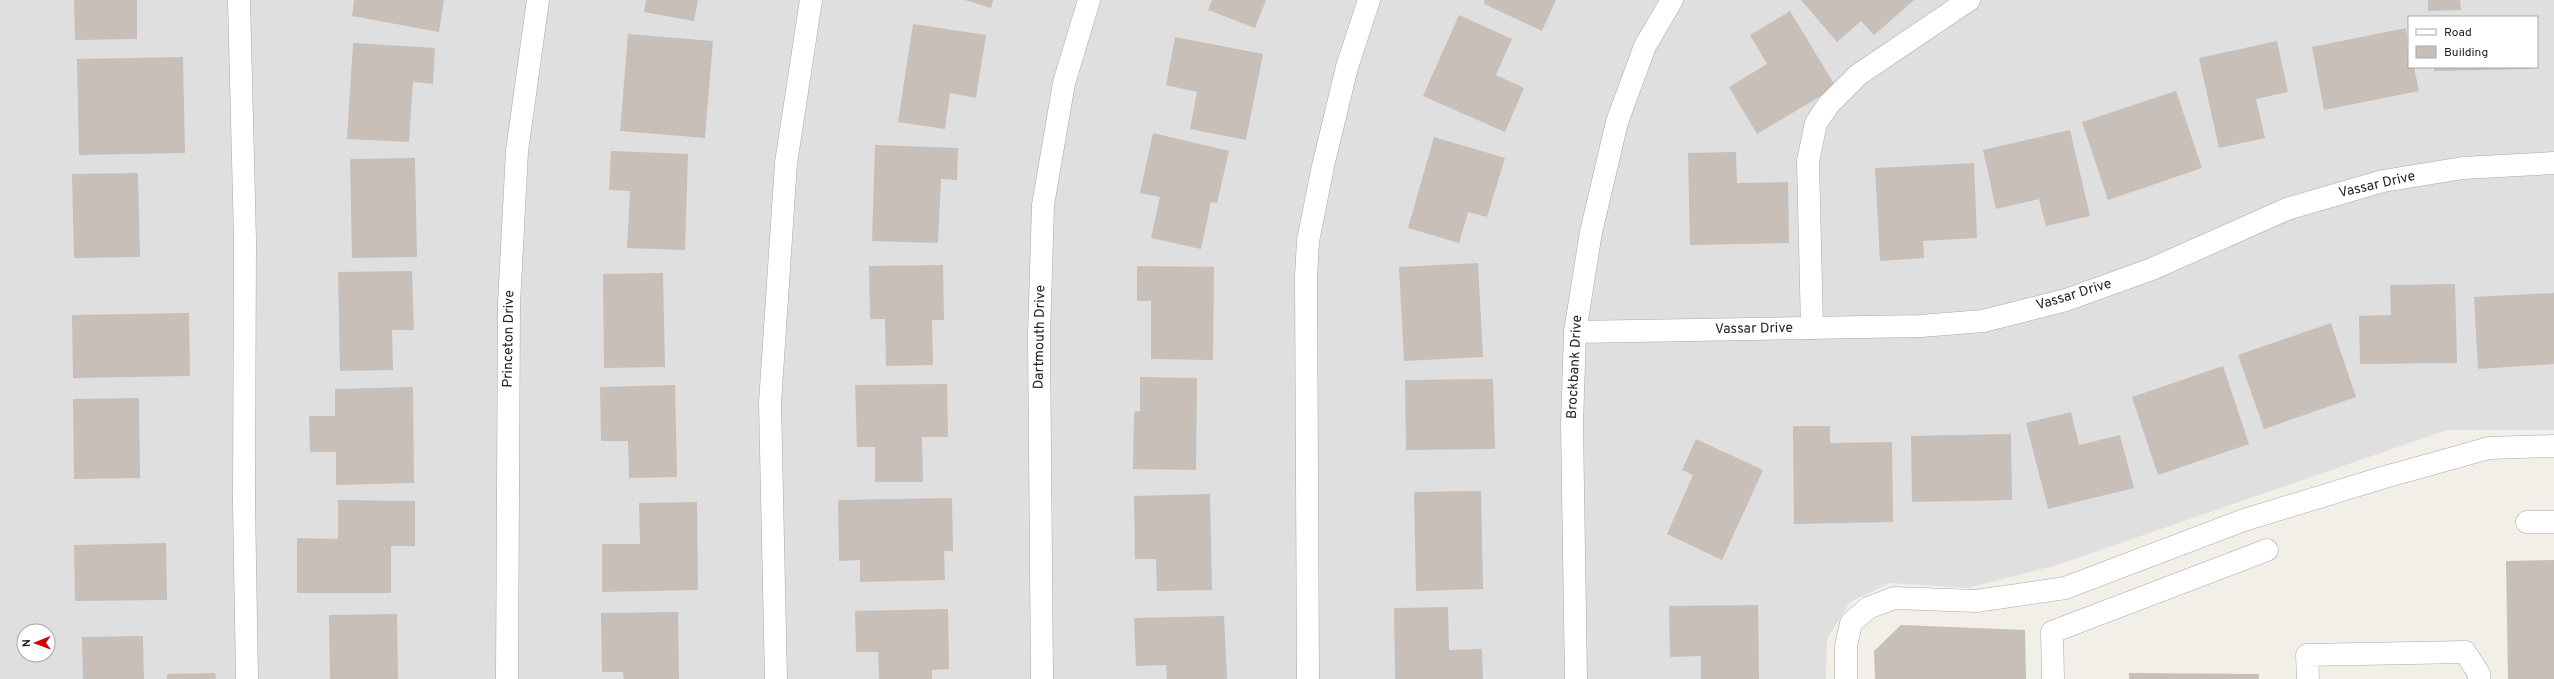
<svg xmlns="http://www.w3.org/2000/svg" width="2554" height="679" font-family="Overpass,sans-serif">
  <rect width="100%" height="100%" fill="#f2efe9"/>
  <path fill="#e0dfdf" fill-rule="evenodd" d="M0 0H2554V430H2447L2057 565 1968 588 1890 583 1850 602 1827 639 1826 679H0ZM2409 17H2537V67H2409ZM24 631H48V655H24Z"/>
  <g fill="#c7bfb8">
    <path d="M74 0H137V39L75 40Z"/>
    <path d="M354 0H444L439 32 352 16Z"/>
    <path d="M646 0H698L694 21 644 12Z"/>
    <path d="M965 0H993L991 8Z"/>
    <path d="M1212 0H1266L1255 28 1208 10Z"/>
    <path d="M1485 0H1556L1542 31 1484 4Z"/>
    <path d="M1801 0H1914L1874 35 1861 21 1837 42Z"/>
    <path d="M2428 0H2460L2461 10 2428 11Z"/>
    <path d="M1790 11 1836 87 1757 134 1729 87 1767 64 1750 35Z"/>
    <path d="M1459 15 1512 39 1496 75 1524 88 1505 132 1423 96Z"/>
    <path d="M913 24 986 35 976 98 950 93 945 129 898 122Z"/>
    <path d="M2406 28 2409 67H2414L2419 91 2324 110 2312 47Z"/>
    <path d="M628 34 713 41 705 138 620 131Z"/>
    <path d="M1175 37 1263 54 1246 140 1190 129 1197 92 1166 85Z"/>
    <path d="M2277 41 2288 92 2256 99 2265 138 2219 148 2199 58Z"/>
    <path d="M353 43 435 48 433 84 413 82 409 142 347 139Z"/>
    <path d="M183 57 185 153 79 155 77 59Z"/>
    <path d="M2434 67H2530V69L2434 71Z"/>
    <path d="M2176 91 2202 168 2108 200 2082 122Z"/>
    <path d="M2070 130 2090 216 2046 226 2039 199 1996 209 1983 150Z"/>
    <path d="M1153 133 1229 151 1217 203 1211 202 1201 249 1151 238 1160 197 1140 193Z"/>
    <path d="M1434 137 1505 158 1487 217 1468 212 1459 243 1408 228Z"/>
    <path d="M875 145 958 148 957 180 941 179 938 243 872 241Z"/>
    <path d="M611 151 688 154 685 250 627 248 630 191 609 190Z"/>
    <path d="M1736 152 1737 183 1788 182 1789 243 1690 245 1688 153Z"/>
    <path d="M415 158 417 257 352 258 350 159Z"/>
    <path d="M1974 163 1977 238 1923 241 1924 258 1880 261 1875 168Z"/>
    <path d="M138 173 140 257 74 258 72 174Z"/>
    <path d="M1478 263 1483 357 1404 361 1399 267Z"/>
    <path d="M943 265 944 320H932L933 365 886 366 885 319H870L869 266Z"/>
    <path d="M1137 266 1214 267 1213 360 1151 359V301H1137Z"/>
    <path d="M412 271 414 330H392L393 370 340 371 338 272Z"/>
    <path d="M663 273 665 367 604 368 603 274Z"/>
    <path d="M2455 284 2457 363 2360 364 2359 316 2391 315 2390 285Z"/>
    <path d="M2554 293V364L2478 369 2474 297Z"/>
    <path d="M189 313 190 376 73 378 72 315Z"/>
    <path d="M2331 323 2356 397 2264 429 2238 355Z"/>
    <path d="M2223 366 2249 444 2158 475 2132 397Z"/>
    <path d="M1140 377 1197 378 1196 470 1133 469 1134 412 1140 411Z"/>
    <path d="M1493 379 1495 449 1406 450 1405 380Z"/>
    <path d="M947 384 948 437H922L923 482H875V447H857L855 385Z"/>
    <path d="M675 385 677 477 629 478 628 441H601L600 387Z"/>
    <path d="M413 387 414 483 336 485V452H310L309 416H335V389Z"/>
    <path d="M139 398 140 478 74 479 73 399Z"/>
    <path d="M2071 412 2079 445 2120 435 2134 488 2048 509 2026 423Z"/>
    <path d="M1793 426H1830V443L1892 442 1893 522 1794 524Z"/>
    <path d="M2011 434 2012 500 1912 502 1911 436Z"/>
    <path d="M1696 439 1763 470 1722 560 1667 534 1693 475 1682 470Z"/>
    <path d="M1481 491 1483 589 1416 591 1414 492Z"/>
    <path d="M1210 494 1212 590 1157 591 1156 559H1135L1134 496Z"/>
    <path d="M952 498 953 551H944L945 580 860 582V560L839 561 838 500Z"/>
    <path d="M338 500 415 501V546H391V593H297V538L338 539Z"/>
    <path d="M697 502 698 590 602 592V544H640L639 503Z"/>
    <path d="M166 543 167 600 75 601 74 545Z"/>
    <path d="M2554 560V679H2508L2506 561Z"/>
    <path d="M1758 605 1759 679H1701V656L1670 657 1669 606Z"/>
    <path d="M1448 607 1449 650 1482 649 1483 679H1395L1394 608Z"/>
    <path d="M948 609 949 669 932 670V679H879L878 652H856L855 611Z"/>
    <path d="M678 612 679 679H624L623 672H602L601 613Z"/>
    <path d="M397 614 398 679H330L329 615Z"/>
    <path d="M1224 616 1227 679H1167L1166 665 1136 666 1134 618Z"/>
    <path d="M1901 625 2025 630 2026 679H1875L1874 651Z"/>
    <path d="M143 636 144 679H83L82 637Z"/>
    <path d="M215 673 216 679H167V674Z"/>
    <path d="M2129 673 2259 674V679H2129Z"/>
  </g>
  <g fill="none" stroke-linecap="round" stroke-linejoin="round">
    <defs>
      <g id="minor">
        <path d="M239 0 245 239 244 502 247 679"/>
        <path d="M1812 328 1808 161 1816 123 1829 104 1858 75 1969 0"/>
        <path d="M1575 332 1921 326 1983 321 2066 300 2152 269 2287 209 2383 181 2463 168 2554 163"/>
        <path d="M2527 522H2554"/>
        <path d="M507 679 509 304 517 151 538 0"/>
        <path d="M776 679 770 403 786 163 811 0"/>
        <path d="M1042 679 1039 336 1043 205 1064 83 1089 0"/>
        <path d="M1308 679 1306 277 1308 241 1323 166 1347 67 1369 0"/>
        <path d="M1576 679 1572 424 1575 332 1591 232 1617 122 1645 46 1672 0"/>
        <path d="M1846 679V646L1851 623 1868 608 1894 598 1976 601 2065 588 2244 520 2385 477 2489 448 2554 446"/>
        <path d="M2053 679 2052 632 2267 550"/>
        <path d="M2308 679 2307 655 2465 652 2479 674V679"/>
      </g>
    </defs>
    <use href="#minor" stroke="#a9a9a9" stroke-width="23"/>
    <use href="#minor" stroke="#fff" stroke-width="22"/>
  </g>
  <g text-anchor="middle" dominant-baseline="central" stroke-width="3" stroke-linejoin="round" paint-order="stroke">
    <g font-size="14" fill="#222" stroke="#fff">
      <text transform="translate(2377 185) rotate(-13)">Vassar Drive</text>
      <text transform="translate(2074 295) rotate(-17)">Vassar Drive</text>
      <text transform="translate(1754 329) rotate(-1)">Vassar Drive</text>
      <text transform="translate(1040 337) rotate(-89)">Dartmouth Drive</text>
      <text transform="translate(509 339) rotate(-89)">Princeton Drive</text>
      <text transform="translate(1575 367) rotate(-87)">Brockbank Drive</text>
    </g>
  </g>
  <rect x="2408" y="16" width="130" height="52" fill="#ffffff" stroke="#a7a7a7"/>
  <rect x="2416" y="29" width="20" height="6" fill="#ffffff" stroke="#a7a7a7"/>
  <text x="2444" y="36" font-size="12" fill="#222222">Road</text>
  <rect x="2416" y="46" width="20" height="12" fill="#c7bfb8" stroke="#a7a7a7"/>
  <text x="2444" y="56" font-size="12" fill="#222222">Building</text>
  <g transform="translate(36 643) rotate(269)"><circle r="19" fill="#ffffff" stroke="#a7a7a7"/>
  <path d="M0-3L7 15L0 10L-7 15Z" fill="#d40000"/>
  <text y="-6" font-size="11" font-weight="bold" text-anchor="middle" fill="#222222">N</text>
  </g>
</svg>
